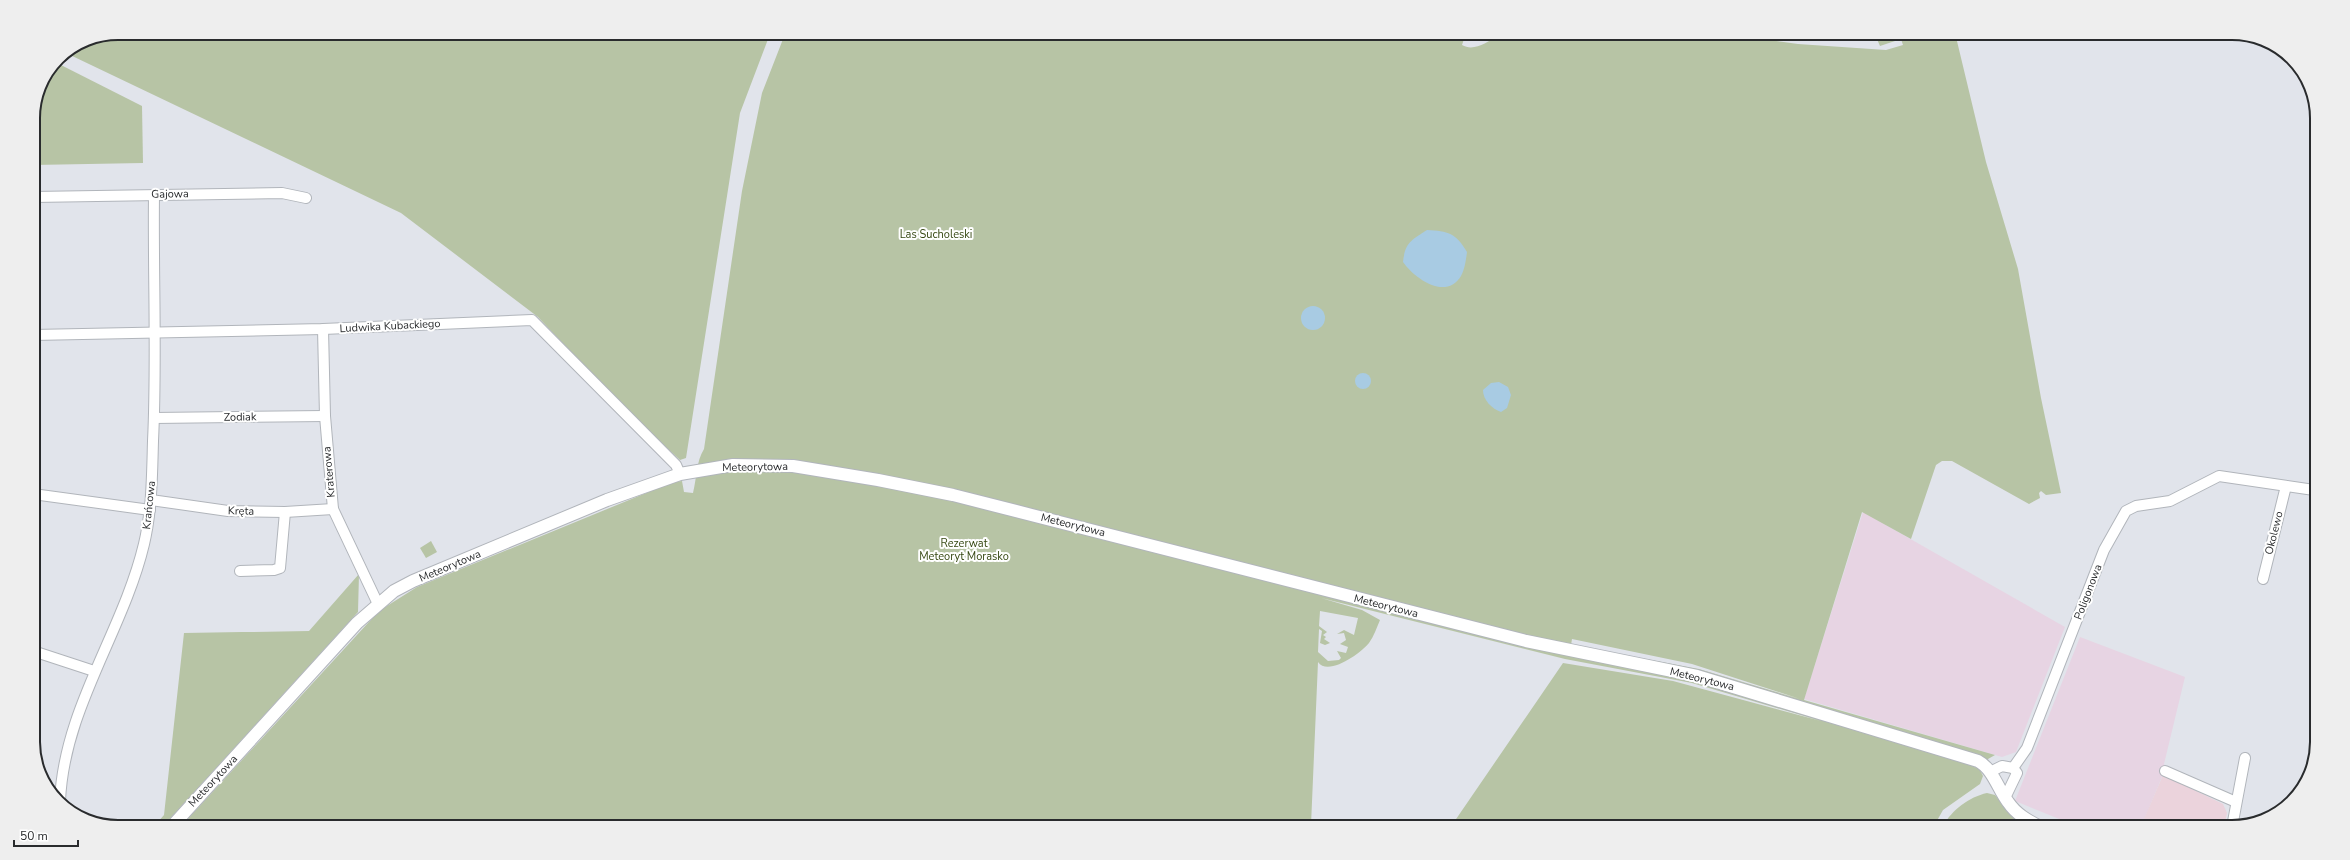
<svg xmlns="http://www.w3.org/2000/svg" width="2350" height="860" font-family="'Nunito Sans',sans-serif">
  <rect width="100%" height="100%" fill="#e1e4eb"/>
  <g fill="#e7d4e3">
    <path d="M1863 512 2065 627 2016 752 2002 757 1804 699Z"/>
    <path d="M2080 637 2185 677 2164 764 2166 767 2141 827H2079L2015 801Z"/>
  </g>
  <path fill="#ebd3dc" d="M2163 775 2223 804 2227 813 2224 827 2141 826Z"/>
  <g fill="#b7c4a5" fill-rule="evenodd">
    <path d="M118 33 770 34 740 113 686 458 680 460 625 409 538 317 401 213 68 54 86 39Z"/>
    <path d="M785 34 1465 36 1462 45C1474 52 1487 42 1498 36H1739L1798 44 1886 50 1903 45 1901 39 1880 46 1876 37H1956L1986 162 2018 269 2041 398 2061 493 2046 495 2041 491 2039 493 2040 498 2029 504 1952 461H1942L1936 465 1911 539 1862 512 1804 700 1995 755 1974 767 1979 768 1983 776 1980 784 1943 810 1934 826 1452 825 1563 663 1673 681 1821 721 1692 683 1565 659 1321 598 1362 610 1380 620C1377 627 1374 636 1369 643 1361 653 1328 677 1318 662L1311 825 184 823 379 611 417 587 673 482 682 481 684 492 693 493C697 477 696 462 704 449L742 191 762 93ZM1320 611 1358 618 1354 635 1344 630 1337 634 1344 633 1346 640 1340 644 1348 647 1346 653 1337 651 1341 658 1339 660 1328 661 1318 652 1319 629 1322 631 1320 643 1325 645 1330 643 1324 639 1326 637 1323 635 1327 632 1319 626ZM1572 639 1692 664 1800 699 1699 669 1571 645Z"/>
    <path d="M55 62 142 106 143 163 33 165V113L40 85Z"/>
    <path d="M431 541 437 552 426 558 420 548Z"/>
    <path d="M359 574 358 612 166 823H157L164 815 184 633 309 631Z"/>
    <path d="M1987 793 1995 795 2011 815 2026 827 1943 826C1952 810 1969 797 1987 793Z"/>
  </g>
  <g fill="#a8cbe3">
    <path d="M1427 230C1448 231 1456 233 1467 252 1466 259 1465 269 1461 276 1446 301 1414 278 1403 262 1405 242 1412 240 1427 230Z"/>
    <circle cx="1313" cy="318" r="12"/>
    <circle cx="1363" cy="381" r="8"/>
    <path d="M1499 382 1508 387 1511 395 1507 408 1501 412C1492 409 1483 400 1483 390L1491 383Z"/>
  </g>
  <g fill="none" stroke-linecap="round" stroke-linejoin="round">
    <defs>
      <g id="minor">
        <path d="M33 197 282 193 306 198"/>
        <path d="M323 329 325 416 333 509 378 604"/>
        <path d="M33 335 323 329 532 320 676 465 680 474"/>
        <path d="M154 418 325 416"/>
        <path d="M33 494 150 510"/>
        <path d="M151 500 228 511 285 512 333 509"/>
        <path d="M240 571 274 570 280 568 285 512"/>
        <path d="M2263 579 2286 486"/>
        <path d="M33 651 94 671"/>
        <path d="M2013 768 2027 748 2104 550 2126 511 2136 506 2170 501 2219 476 2314 490"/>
        <path d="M2165 771 2236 802"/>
        <path d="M1990 772 2002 766 2013 768 2017 773 2005 798"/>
        <path d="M60 801C64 708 123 632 144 544 152 510 152 476 153 441 157 359 153 277 154 195"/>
        <path d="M2232 827 2245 758"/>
      </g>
      <path id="tertiary" d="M175 823 357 623 394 591 413 581 607 500 680 474 733 465 793 466 878 480 953 495 1526 641 1697 676 1978 761C1993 769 1998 789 2008 802 2016 814 2027 820 2040 827"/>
    </defs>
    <use href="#minor" stroke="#b1b5bb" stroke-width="12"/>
    <use href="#tertiary" stroke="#b1b5bb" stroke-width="14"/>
    <use href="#minor" stroke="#fff" stroke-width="10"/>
    <use href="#tertiary" stroke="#fff" stroke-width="12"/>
  </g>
  <g text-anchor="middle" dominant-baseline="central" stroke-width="4" stroke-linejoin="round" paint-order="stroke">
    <g font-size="11" fill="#292b2d" stroke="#fff">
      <text transform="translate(170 194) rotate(-1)">Gajowa</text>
      <text transform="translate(390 326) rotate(-3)">Ludwika Kubackiego</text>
      <text transform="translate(240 417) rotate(-1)">Zodiak</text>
      <text transform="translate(755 467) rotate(-1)">Meteorytowa</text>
      <text transform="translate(329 472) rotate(-95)">Kraterowa</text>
      <text transform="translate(149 505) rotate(-84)">Krańcowa</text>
      <text transform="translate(241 511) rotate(1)">Kręta</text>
      <text transform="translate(1073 525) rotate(14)">Meteorytowa</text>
      <text transform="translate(2274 533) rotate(-76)">Okolewo</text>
      <text transform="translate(450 566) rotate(-23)">Meteorytowa</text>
      <text transform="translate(2088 592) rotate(-69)">Poligonowa</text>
      <text transform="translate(1386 606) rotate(14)">Meteorytowa</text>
      <text transform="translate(1702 679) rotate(14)">Meteorytowa</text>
      <text transform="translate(213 781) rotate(-47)">Meteorytowa</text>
    </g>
    <g font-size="11" fill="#354711" stroke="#fff">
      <text x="936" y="234">Las Sucholeski</text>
      <text x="964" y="543">Rezerwat<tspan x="964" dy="13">Meteoryt Morasko</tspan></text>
    </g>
  </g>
  <path d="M0 0H2350V860H0ZM118 40H2232A78 78 0 0 1 2310 118V742A78 78 0 0 1 2232 820H118A78 78 0 0 1 40 742V118A78 78 0 0 1 118 40Z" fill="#eee" fill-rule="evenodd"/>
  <path fill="none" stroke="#292b2d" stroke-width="2" d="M118 40H2232A78 78 0 0 1 2310 118V742A78 78 0 0 1 2232 820H118A78 78 0 0 1 40 742V118A78 78 0 0 1 118 40Z"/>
  <path d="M14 840v6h64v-6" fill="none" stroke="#292b2d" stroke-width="2"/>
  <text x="20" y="840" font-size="12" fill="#292b2d" stroke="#ffffff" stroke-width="3" paint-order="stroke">50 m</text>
</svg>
